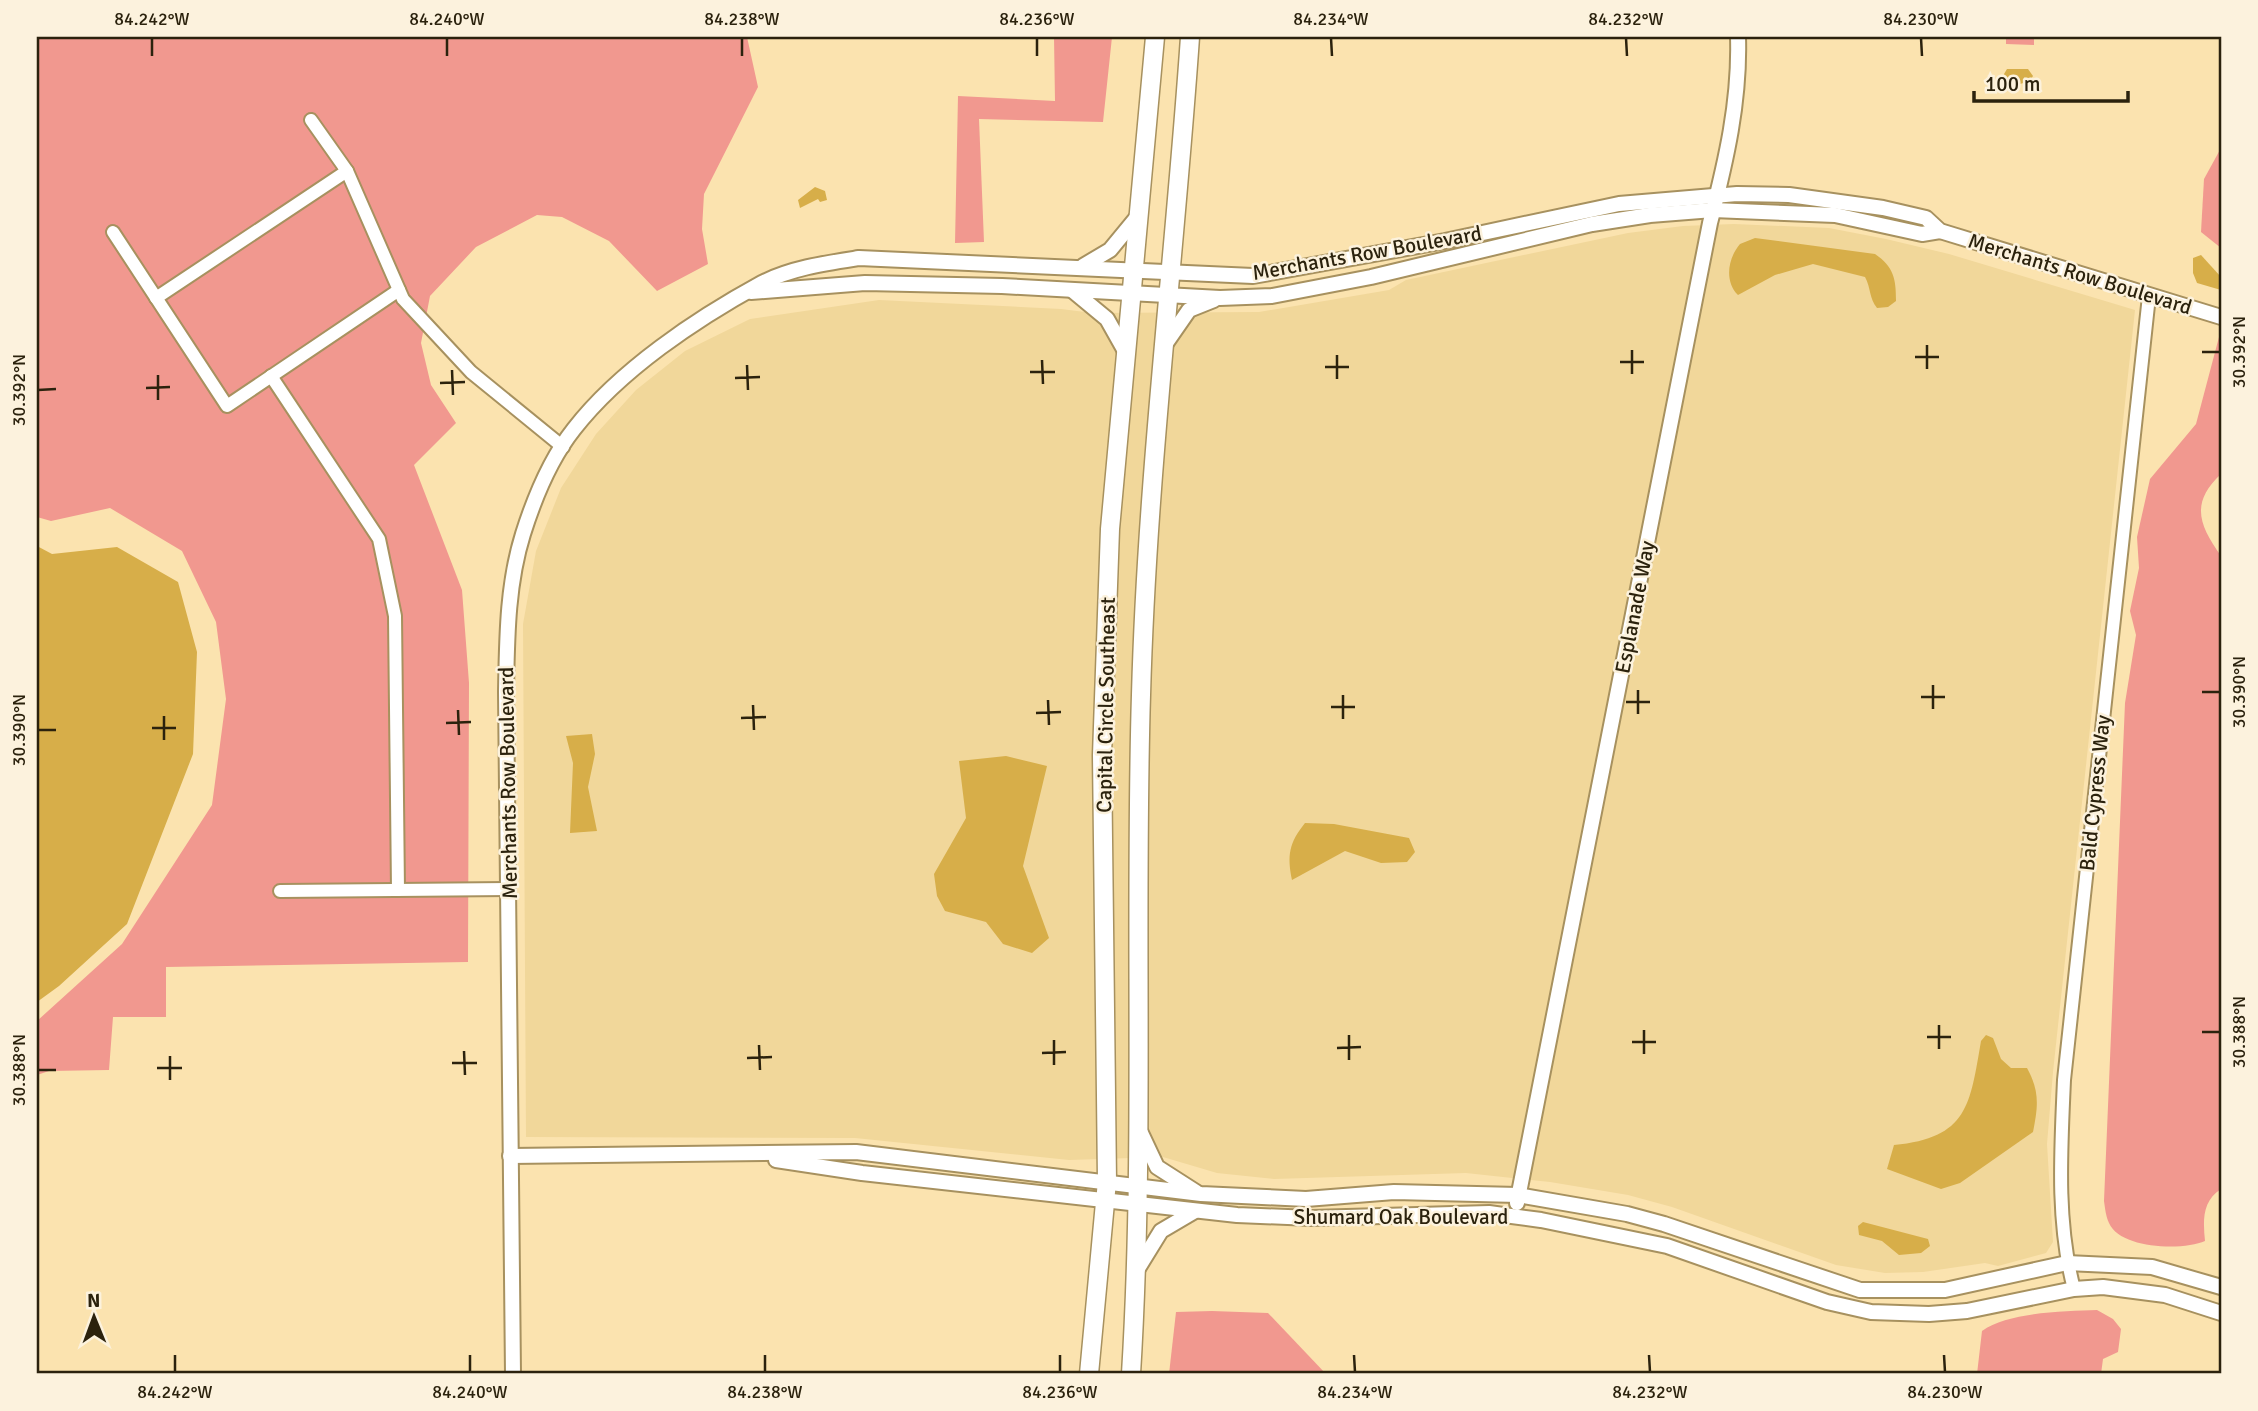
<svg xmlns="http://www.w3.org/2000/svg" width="2258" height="1411" font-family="Signika,sans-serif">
  <rect width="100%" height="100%" fill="#fbe3af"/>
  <path fill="#f1d79a" d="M1734 224 1829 228 1886 239 1949 254 2135 310 2053 1072 2047 1144 2053 1242 2046 1253 1998 1266 1985 1263 1923 1272 1885 1273 1836 1265 1672 1207 1628 1195 1550 1182 1466 1173 1274 1179 1217 1173 1163 1157 1069 1160 855 1138 526 1137 523 624 536 551 561 488 596 434 636 390 685 351 750 319 879 300 1061 309 1093 313 1259 312 1389 290 1406 280 1628 233 1683 226Z"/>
  <g fill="#f1988f">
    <path d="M37 37H747L758 87 704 194 702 229 708 264 657 291 609 241 562 217 537 215 476 247 430 296 421 343 431 385 456 423 414 465 462 590 469 683 468 962 166 967V1017H113L109 1070 49 1071 37 1075V1021L122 944 212 805 226 699 216 622 182 551 110 508 51 521 37 517Z"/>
    <path d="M1054 37H1112L1103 122 979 119 984 242 955 243 958 96 1055 101Z"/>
    <path d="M2006 37H2034V45L2006 44Z"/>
    <path d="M2221 148V248L2201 232 2204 179Z"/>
    <path d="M2219 337H2221V474C2190 503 2199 525 2221 556V1189C2202 1201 2203 1221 2205 1241 2183 1251 2120 1249 2109 1223 2106 1217 2105 1208 2104 1201L2125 703 2136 635 2130 611 2139 568 2137 537 2150 479 2196 424Z"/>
    <path d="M2097 1310 2113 1319 2121 1329 2118 1352 2103 1359 2101 1374H1977L1982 1331C2008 1312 2065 1311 2097 1310Z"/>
    <path d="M1212 1311 1268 1313 1326 1374H1169L1176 1312Z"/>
  </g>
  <g fill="#d7ae49">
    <path d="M2007 69H2028L2033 76 2030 81 2020 84 2008 81 2004 74Z"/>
    <path d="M815 187 825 191 827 200 820 202 818 199 800 208 798 200Z"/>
    <path d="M1755 238 1875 254C1894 267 1896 279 1896 301L1888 307 1877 308C1869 298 1871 288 1865 277L1813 264 1775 275 1738 295C1724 281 1728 258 1740 244Z"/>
    <path d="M2201 255 2221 277V290L2197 283 2193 273V258Z"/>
    <path d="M37 546 52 554 117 547 178 582 197 652 193 754 127 924 59 986 37 1002Z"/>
    <path d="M592 734 595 754 588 787 597 831 570 833 573 763 566 736Z"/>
    <path d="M1006 756 1047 766 1023 866 1049 938 1032 953 1003 944 986 922 945 911 937 896 934 874 966 818 959 761Z"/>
    <path d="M1305 823 1334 824 1409 838 1415 852 1407 862 1381 863 1345 851 1292 880C1287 855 1289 843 1305 823Z"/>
    <path d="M1986 1035 1993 1038 2001 1059 2011 1068H2027C2040 1092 2038 1106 2033 1132L1960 1183 1941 1189 1887 1169 1894 1145C1968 1138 1970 1105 1981 1041Z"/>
    <path d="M1863 1222 1928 1239 1930 1246 1921 1253 1899 1255 1882 1241 1859 1235 1858 1226Z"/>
  </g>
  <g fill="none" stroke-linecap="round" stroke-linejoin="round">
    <defs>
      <g id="minor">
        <path d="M311 120 347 171 403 299 471 372 563 447"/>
        <path d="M113 232 227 406 399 290"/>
        <path d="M156 298 347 171"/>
        <path d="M271 376 379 539 395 616 398 890"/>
        <path d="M280 891 509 889"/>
        <path d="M2074 1289C2056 1221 2061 1150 2064 1080L2149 296"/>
      </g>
      <g id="tertiary">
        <path d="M1083 266 1110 250 1138 216"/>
        <path d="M1072 290 1107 319 1125 351"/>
        <path d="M751 292 865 283 1002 286 1220 298 1272 296 1371 277 1592 224 1650 215 1713 210 1835 215 1922 234 1940 231"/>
        <path d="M1164 346 1189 310 1214 300"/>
        <path d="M1141 1133 1157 1167 1196 1192"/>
        <path d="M510 1156 856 1152 1201 1194 1306 1199 1394 1192 1518 1195 1627 1214 1664 1224 1860 1290H1945L2067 1263 2152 1267 2221 1287"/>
        <path d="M776 1160 862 1173 1237 1215 1311 1218 1489 1213 1541 1220 1667 1246 1827 1302 1871 1312 1929 1314 1967 1311 2074 1289 2103 1287 2165 1295 2221 1313"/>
        <path d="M1517 1203 1710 223C1726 161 1740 101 1738 37"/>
        <path d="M1137 1270 1161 1231 1195 1211"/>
        <path d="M513 1374 506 692C507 639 507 585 523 534 534 499 551 458 574 429 620 370 696 319 762 283 791 268 827 263 859 258L1253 276 1445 241 1619 204 1737 194 1789 195 1883 208 1926 218 1940 231 2221 317"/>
      </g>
      <g id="primary">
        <path d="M1089 1374 1107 1181 1102 755 1110 529 1155 37"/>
        <path d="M1131 1374C1145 1148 1134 921 1141 695 1147 474 1175 256 1190 37"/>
      </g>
    </defs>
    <use href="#minor" stroke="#a7915f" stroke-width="16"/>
    <use href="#tertiary" stroke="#a7915f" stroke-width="18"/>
    <use href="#primary" stroke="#a7915f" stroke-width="21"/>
    <use href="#minor" stroke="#fff" stroke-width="12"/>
    <use href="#tertiary" stroke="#fff" stroke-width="14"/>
    <use href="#primary" stroke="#fff" stroke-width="18"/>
  </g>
  <path fill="none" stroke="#2b220d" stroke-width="2.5" d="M152 38V56M447 38V56M742 38V56M1037 38V56M1331 38 1332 56M1626 38 1627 56M1921 38 1922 56M1927 345V369M1632 350V374M2202 352H2220M1337 355V379M1915 357H1939M1042 360 1043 384M1620 362H1644M747 365 748 390M1325 367H1349M452 370 453 395M1030 372H1055M158 375V400M735 378 760 377M440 383 465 382M146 388 170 387M38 390 56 389M1933 685V709M1638 690V714M2202 692H2220M1343 695V719M1921 697H1945M1048 700 1049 725M1626 702H1650M753 705 754 730M1331 707H1355M458 710 459 735M1036 713 1061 712M164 716V740M741 718 766 717M446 723 471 722M152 728H176M38 730H56M1939 1025V1049M1644 1030V1054M2202 1032H2220M1349 1035V1060M1927 1037H1951M1054 1040V1065M1632 1042H1656M759 1045 760 1070M1337 1048 1361 1047M464 1051 465 1075M1042 1053 1066 1052M170 1056V1080M747 1058 772 1057M452 1063H477M157 1068H182M38 1070H56M175 1355V1372M470 1355V1372M765 1355V1372M1060 1355V1372M1354 1355 1355 1372M1649 1355 1650 1372M1944 1355 1945 1372"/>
  <g text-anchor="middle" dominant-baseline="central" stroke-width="5" stroke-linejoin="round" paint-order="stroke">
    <g font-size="21" fill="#2b220d" stroke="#fcf2dd">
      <text transform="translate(1367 253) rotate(-10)">Merchants Row Boulevard</text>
      <text transform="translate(2080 274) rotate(17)">Merchants Row Boulevard</text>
      <text transform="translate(1635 607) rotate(-79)">Esplanade Way</text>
      <text transform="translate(1106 705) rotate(-89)">Capital Circle Southeast</text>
      <text transform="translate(508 783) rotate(-91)">Merchants Row Boulevard</text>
      <text transform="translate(2095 793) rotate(-84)">Bald Cypress Way</text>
      <text x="1401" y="1217">Shumard Oak Boulevard</text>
    </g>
  </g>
  <rect width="2258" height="1411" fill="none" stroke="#fcf2dd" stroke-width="77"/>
  <g transform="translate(94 1317) rotate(359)" stroke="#fcf2dd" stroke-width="5" paint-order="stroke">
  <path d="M0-5L12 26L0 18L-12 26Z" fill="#2b220d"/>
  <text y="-10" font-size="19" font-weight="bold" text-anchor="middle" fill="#2b220d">N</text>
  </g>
  <path d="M1974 91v10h154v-10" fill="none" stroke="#2b220d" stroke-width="3.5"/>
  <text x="1985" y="91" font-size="21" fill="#2b220d" stroke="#fcf2dd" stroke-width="5" paint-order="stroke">100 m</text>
  <rect x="38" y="38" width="2182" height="1334" fill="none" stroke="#2b220d" stroke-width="2.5"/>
  <g font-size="18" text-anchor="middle" fill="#2b220d">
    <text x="152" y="25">84.242°W</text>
    <text x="447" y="25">84.240°W</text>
    <text x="742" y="25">84.238°W</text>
    <text x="1037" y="25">84.236°W</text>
    <text x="1331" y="25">84.234°W</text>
    <text x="1626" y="25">84.232°W</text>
    <text x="1921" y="25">84.230°W</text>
    <text transform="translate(2239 352) rotate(-90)" y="6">30.392°N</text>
    <text transform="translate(19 390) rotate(-90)" y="6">30.392°N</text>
    <text transform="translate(2239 692) rotate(-90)" y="6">30.390°N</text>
    <text transform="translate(19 730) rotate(-90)" y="6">30.390°N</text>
    <text transform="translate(2239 1032) rotate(-90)" y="6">30.388°N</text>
    <text transform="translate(19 1070) rotate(-90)" y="6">30.388°N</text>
    <text x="175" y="1398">84.242°W</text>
    <text x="470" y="1398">84.240°W</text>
    <text x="765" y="1398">84.238°W</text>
    <text x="1060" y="1398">84.236°W</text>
    <text x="1355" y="1398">84.234°W</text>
    <text x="1650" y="1398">84.232°W</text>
    <text x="1945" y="1398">84.230°W</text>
  </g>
</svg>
